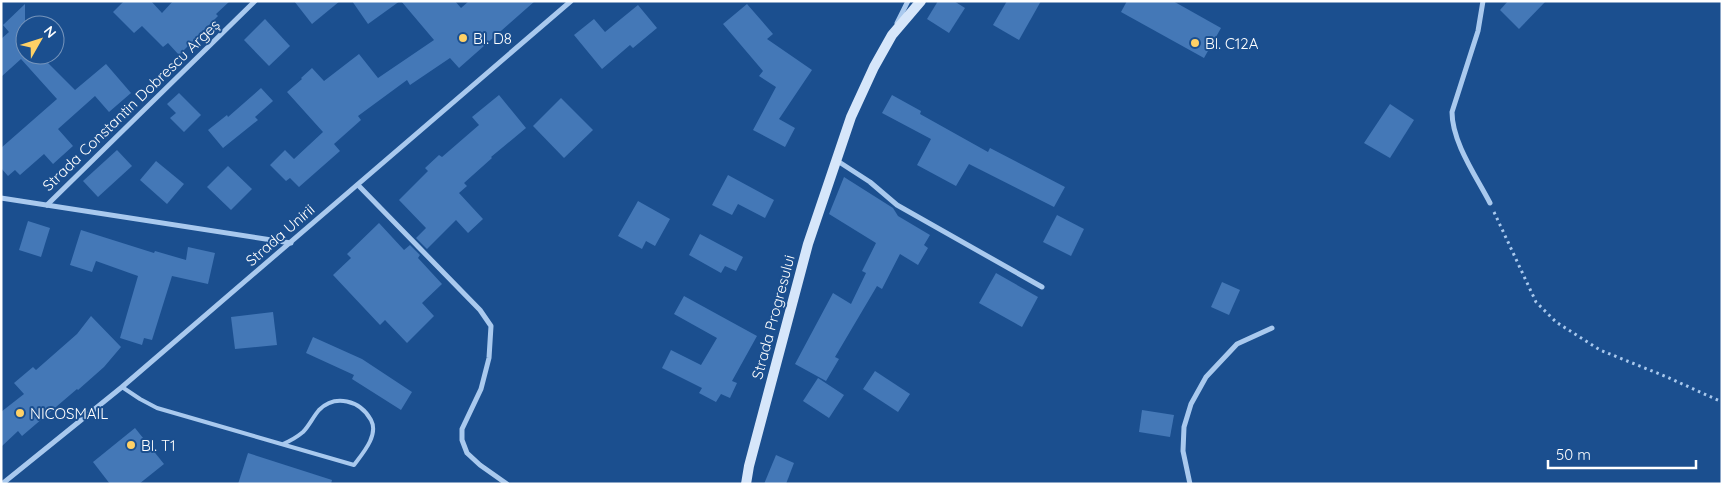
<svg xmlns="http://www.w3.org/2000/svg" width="1723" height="485" font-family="Quicksand,sans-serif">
  <rect width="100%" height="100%" fill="#1b4f8f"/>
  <g fill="#4478b7">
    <path d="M124 1H151L162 13 173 1H230L216 14 218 16 179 55 168 43 163 47 142 26 134 33 113 12Z"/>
    <path d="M294 1H340L312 24Z"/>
    <path d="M352 1H400L368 24Z"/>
    <path d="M401 1H455L461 8 469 1H535L459 68 450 58 410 85 407 80 358 116 361 120 334 144 340 151 299 187 290 178 286 181 270 165 285 150 294 159 323 132 287 92 302 79 301 78 312 68 324 81 359 54 378 78 434 40Z"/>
    <path d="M938 1H954L965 8 949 33 927 19Z"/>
    <path d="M1007 1H1041L1019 40 993 25Z"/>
    <path d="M1127 1H1173L1221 28 1204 58 1121 12Z"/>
    <path d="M1508 1H1546L1519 29 1500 10Z"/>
    <path d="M25 4V55H40L75 90 106 64 131 93 109 112 95 96 58 129 73 146 53 164 44 154 20 175 15 170 8 176 1 168V148L57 99 21 59 1 77V39L9 32 3 25Z"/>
    <path d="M747 4 773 34 767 39 812 70 779 119 795 128 785 147 753 130 776 87 759 76 763 71 723 24Z"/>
    <path d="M638 5 657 28 633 48 630 45 602 69 574 35 594 19 605 32Z"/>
    <path d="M265 19 290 46 269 66 244 40Z"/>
    <path d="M261 88 273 101 255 117 258 120 223 148 208 130 227 115 228 117Z"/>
    <path d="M179 93 201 115 184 132 170 118 176 113 167 104Z"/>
    <path d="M499 95 526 128 491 157 492 158 464 183 467 186 459 193 483 219 468 233 456 220 427 249 416 238 426 228 399 200 428 171 425 168 439 155 442 157 479 125 472 117Z"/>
    <path d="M892 95 921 111 920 114 988 152 990 148 1065 187 1054 207 969 164 956 186 917 165 931 139 882 113Z"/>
    <path d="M561 98 593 130 564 158 533 126Z"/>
    <path d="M1390 104 1414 120 1390 158 1364 143Z"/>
    <path d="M117 150 132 166 98 197 83 181Z"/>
    <path d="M156 161 184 184 167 204 140 180Z"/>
    <path d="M228 166 252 189 231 210 207 187Z"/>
    <path d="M728 175 774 200 765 218 738 204 732 215 712 205Z"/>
    <path d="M844 177 893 208 898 216 930 235 924 245 928 248 918 265 900 254 882 289 877 286 835 357 839 359 826 381 795 364 833 293 851 304 866 273 862 271 876 243 829 214Z"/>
    <path d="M638 201 670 219 655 246 646 241 642 249 618 236Z"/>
    <path d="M1057 215 1084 229 1071 256 1043 242Z"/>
    <path d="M28 221 50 228 41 257 19 250Z"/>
    <path d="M379 223 404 250 410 245 420 255 418 258 442 284 422 303 434 316 407 343 385 320 380 325 333 275 351 258 347 254Z"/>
    <path d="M81 230 154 253 155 251 186 260 188 247 215 253 208 284 172 276 152 340 144 338 142 345 120 338 138 276 96 261 92 272 70 265Z"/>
    <path d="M700 234 743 257 736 271 725 266 721 273 689 255Z"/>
    <path d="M996 273 1038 297 1022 327 979 303Z"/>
    <path d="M1222 282 1240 290 1229 315 1211 307Z"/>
    <path d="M684 296 757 336 732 381 737 383 730 398 721 394 716 402 699 393 702 388 662 368 671 350 701 365 717 338 674 314Z"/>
    <path d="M273 312 277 345 235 349 231 317Z"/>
    <path d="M91 316 121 347 104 367 78 390 77 389 22 436 18 431 1 447V412L24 394 14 383 33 367 36 370 77 334Z"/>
    <path d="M313 337 362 359 412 392 401 410 352 379 354 375 306 353Z"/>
    <path d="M875 371 910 394 898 412 863 389Z"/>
    <path d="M818 378 844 395 829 418 803 401Z"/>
    <path d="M1142 410 1174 415 1170 437 1139 432Z"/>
    <path d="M135 428 164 464 139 484H110L93 462Z"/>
    <path d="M248 453 332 480 331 484H238Z"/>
    <path d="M776 455 794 463 786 484H764Z"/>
  </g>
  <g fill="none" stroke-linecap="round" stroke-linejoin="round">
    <path stroke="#a9c9ee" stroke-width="3" stroke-dasharray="2.5 4" stroke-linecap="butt" d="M1494 212 1536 302 1556 322 1600 350 1667 377 1722 402"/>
    <path stroke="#a9c9ee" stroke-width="4" d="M122 387 140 399 157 408 354 465C363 453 379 435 371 420 360 400 335 394 319 410 313 417 309 426 303 432 297 437 290 441 283 444"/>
    <g stroke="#a9c9ee" stroke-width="5">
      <path d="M1483 1 1478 31 1452 112C1452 142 1476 176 1490 203"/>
      <path d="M897 23 908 1"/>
      <path d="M836 160 870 182 897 205 1042 287"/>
      <path d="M358 185 480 310 491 326 489 358 481 389 462 429V440L467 453 480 465 507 484"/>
      <path d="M1 198 291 243"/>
      <path d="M47 205 255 1"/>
      <path d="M2 484 122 387 571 1"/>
      <path d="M1190 484 1183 451 1184 427 1191 404 1206 377 1237 344 1272 328"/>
    </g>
    <path stroke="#d6e6fa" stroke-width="10" d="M746 484 749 466 808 244 851 117 874 67 892 35 921 1"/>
  </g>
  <g fill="#ffd166" stroke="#1b4f8f" stroke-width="2">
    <circle cx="463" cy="38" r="5"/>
    <circle cx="1195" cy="43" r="5"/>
    <circle cx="20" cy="413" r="5"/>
    <circle cx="131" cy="445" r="5"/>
  </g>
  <g text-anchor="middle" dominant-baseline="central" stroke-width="4" stroke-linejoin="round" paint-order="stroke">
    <g font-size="15" fill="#fff" stroke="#1b4f8f" text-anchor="start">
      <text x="473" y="38">Bl. D8</text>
      <text x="1205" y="43">Bl. C12A</text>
      <text x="30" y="413">NICOSMAIL</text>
      <text x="141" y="445">Bl. T1</text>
    </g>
    <g font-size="15" fill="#fff" stroke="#1b4f8f">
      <text transform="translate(131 105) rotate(-44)">Strada Constantin Dobrescu Argeș</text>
      <text transform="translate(280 235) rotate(-41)">Strada Unirii</text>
      <text transform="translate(773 317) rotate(-75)">Strada Progresului</text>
    </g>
  </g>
  <rect width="1723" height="485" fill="none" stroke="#ffffff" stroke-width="5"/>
  <g transform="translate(40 40) rotate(51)"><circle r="24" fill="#1b4f8f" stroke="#7695bc"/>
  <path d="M0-4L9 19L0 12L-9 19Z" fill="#ffd166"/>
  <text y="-8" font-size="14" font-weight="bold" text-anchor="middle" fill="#ffffff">N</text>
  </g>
  <path d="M1548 460v8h148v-8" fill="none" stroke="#ffffff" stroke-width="2.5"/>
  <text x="1556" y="460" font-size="15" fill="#ffffff" stroke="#1b4f8f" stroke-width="4" paint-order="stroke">50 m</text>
</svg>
